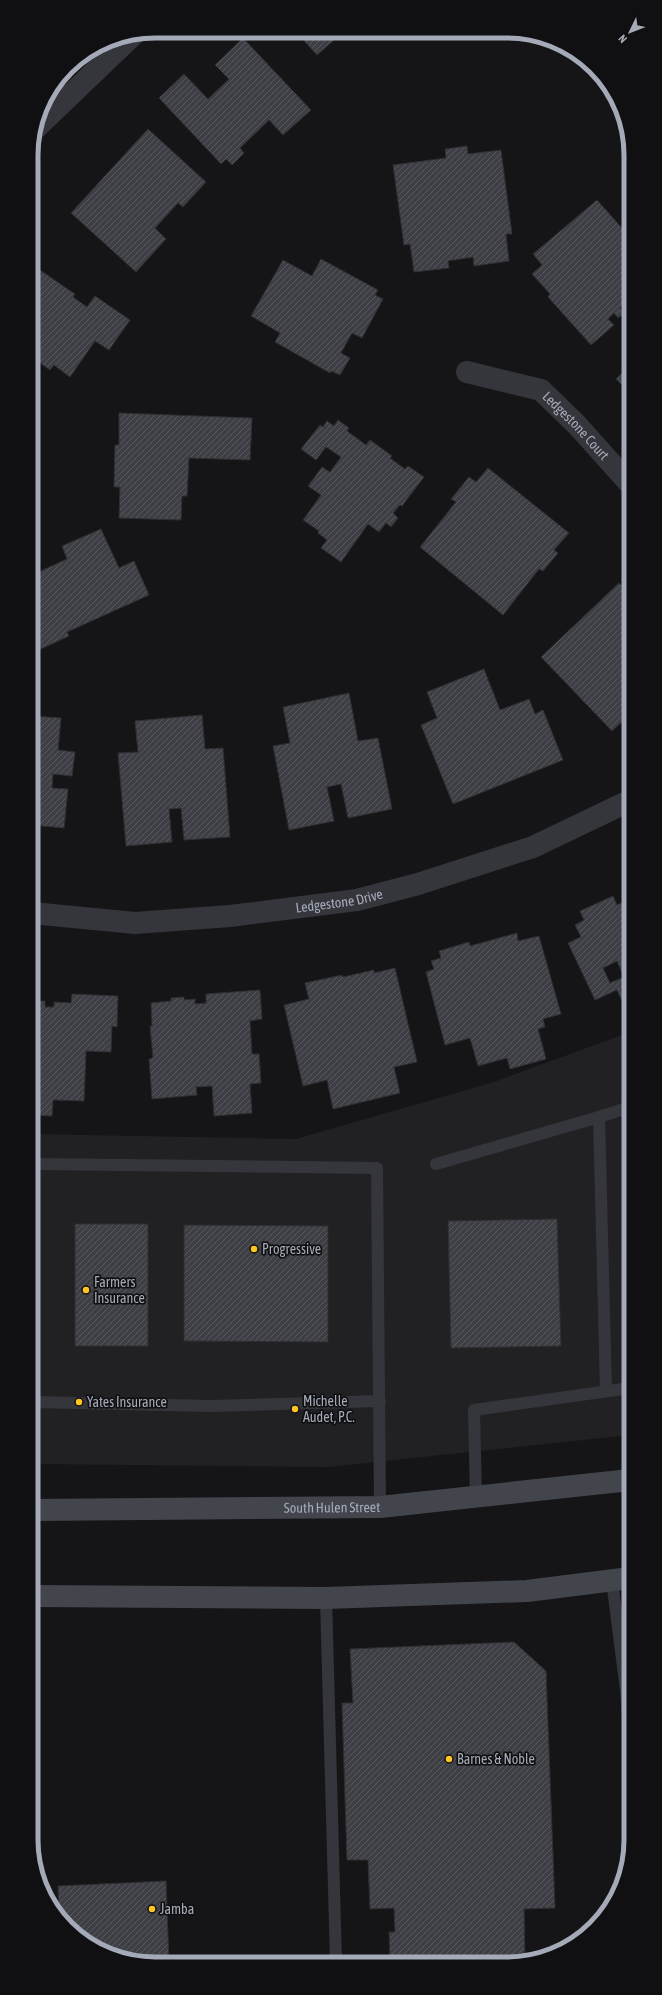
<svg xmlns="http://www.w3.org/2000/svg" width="662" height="1995" font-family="'Asap Condensed',sans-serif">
  <defs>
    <pattern id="building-hatch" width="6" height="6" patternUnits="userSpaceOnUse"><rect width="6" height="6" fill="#3e3f44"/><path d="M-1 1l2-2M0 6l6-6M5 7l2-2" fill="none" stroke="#57585d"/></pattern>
  </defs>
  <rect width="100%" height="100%" fill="#151517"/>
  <path fill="#212124" d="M630 1032V1435L328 1467 33 1464 32 1134 296 1139 494 1082Z"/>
  <g fill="url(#building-hatch)" stroke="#2f2f33" fill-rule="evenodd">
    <path d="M296 32H343L317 55Z"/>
    <path d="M243 38 311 110 283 135 269 120 240 148 244 153 232 165 226 159 221 164 159 98 184 74 208 99 229 79 215 65Z"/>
    <path d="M148 129 206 182 183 207 178 203 155 228 166 239 136 272 71 213Z"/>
    <path d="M467 146 468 154 501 150 512 234H506L509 261 474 266 473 257 448 261 449 268 414 272 410 244 404 245 393 165 446 158 445 149Z"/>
    <path d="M597 200 629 236V274L626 277 629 280V304L626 303 620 308 624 313 618 318 614 313 608 319 614 325 591 345 548 297 550 294 532 274 542 265 533 254Z"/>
    <path d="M321 259 378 290 375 295 383 299 362 338 352 333 341 353 350 358 340 375 331 371 330 373 275 342 280 333 251 316 283 260 312 276Z"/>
    <path d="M34 266 75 294 73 297 87 307 95 296 130 320 109 350 95 341 70 377 54 365 50 370 32 357 31 269Z"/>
    <path d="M629 367V392L616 379Z"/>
    <path d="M119 413 252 418 250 460 189 458 187 496H182L181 520 119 518 120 487H114L115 445H119Z"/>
    <path d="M338 420 349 428 347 431 366 445 370 440 392 456 390 458 405 469 408 466 424 477 402 506 400 505 393 513 398 518 391 527 386 523 379 532 368 524 341 562 321 548 327 540 318 533 319 531 303 520 321 495 308 486 322 467 330 472 341 457 326 447 316 460 301 449 320 425 323 427 327 421 334 426Z"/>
    <path d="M488 468 569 533 554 550 558 553 543 571 539 569 503 615 420 547 456 502 451 499 469 477 476 482Z"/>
    <path d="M101 529 119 568 134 561 149 595 67 632 69 636 32 653V575L67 559 62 546Z"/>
    <path d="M619 583 629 593V711L627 713 629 715 612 731 541 657Z"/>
    <path d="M484 669 500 710 529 699 535 714 543 710 563 760 453 804 421 725 437 718 427 692Z"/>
    <path d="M349 693 358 741 378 738 392 809 348 818 341 784 327 787 334 821 289 830 273 746 290 743 283 707Z"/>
    <path d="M202 715 205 749 223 748 230 837 184 840 181 808 169 809 172 842 126 846 118 753 138 752 135 721Z"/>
    <path d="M32 716 61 718 58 750 75 752 72 776 53 774 52 788 68 789 64 828 32 825Z"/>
    <path d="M630 895V1015L629 1016 617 990 595 1000 568 943 581 937 575 925 584 920 580 911 613 896 617 905 630 899 628 896ZM617 961 624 977 610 983 603 968Z"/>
    <path d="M517 933 518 941 539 936 561 1014 543 1019 545 1027 538 1029 546 1059 510 1069 507 1058 478 1066 470 1038 445 1045 426 972 434 969 431 961 441 958 439 951 469 942 470 946Z"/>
    <path d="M395 968 417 1062 394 1067 400 1093 333 1109 327 1080 303 1086 284 1005 309 999 305 983 342 975 343 977 374 970V973Z"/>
    <path d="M260 990 262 1019 250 1021 252 1054H259L261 1083 250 1084 252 1113 214 1116 212 1086 196 1087 197 1095 152 1099 149 1059 153 1058 150 1026H152L151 1003 171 1001V998L184 997V1000L195 999V1004L206 1003V994Z"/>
    <path d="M32 992H36V1001H45V1007H54V1002L71 1003 72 994 118 996 117 1027 112 1026 111 1052 86 1051 84 1101 53 1100 52 1116 32 1115Z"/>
    <path d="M557 1219 561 1346 451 1348 448 1221Z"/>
    <rect x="75" y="1224" width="73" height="122"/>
    <path d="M184 1225 328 1226V1342L184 1341Z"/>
    <path d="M514 1642 546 1671 555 1908 524 1909 525 1962H390L389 1932H395L394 1908 370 1909 368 1860H347L342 1703H353L350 1649Z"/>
    <path d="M166 1881 169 1962H131L100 1951 67 1927 59 1916 58 1886Z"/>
  </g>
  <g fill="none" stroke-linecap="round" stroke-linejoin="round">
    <g stroke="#35363c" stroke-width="12">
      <path d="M599 1117 630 1107"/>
      <path d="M33 1164 377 1168 380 1507"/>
      <path d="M436 1164 599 1117 606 1391"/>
      <path d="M33 1402 211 1406 380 1401"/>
      <path d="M476 1498 474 1410 630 1388"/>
      <path d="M612 1581 626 1690 631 1756"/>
      <path d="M326 1598 336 1962"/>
    </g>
    <g stroke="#35363c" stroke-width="22">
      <path d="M36 128 133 35"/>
      <path id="s1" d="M467 372 541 390 577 425 629 483"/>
      <path id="s2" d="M32 913 135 923 230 916 357 900 418 884 533 847 629 801"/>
    </g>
    <g stroke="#43454c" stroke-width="22">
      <path id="s3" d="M33 1510 380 1507 630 1480"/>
      <path d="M33 1596 326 1598 527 1591 630 1578"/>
    </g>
  </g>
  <g fill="#ffc525" stroke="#101012" stroke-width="1.5">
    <circle cx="254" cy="1249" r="4"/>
    <circle cx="86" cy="1290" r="4"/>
    <circle cx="79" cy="1402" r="4"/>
    <circle cx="295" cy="1409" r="4"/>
    <circle cx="449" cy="1759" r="4"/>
    <circle cx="152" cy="1909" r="4"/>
  </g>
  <g text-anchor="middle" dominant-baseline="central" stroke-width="3.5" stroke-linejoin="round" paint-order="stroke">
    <g font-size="14" fill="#a5aab8" stroke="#101012">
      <text stroke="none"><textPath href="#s1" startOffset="126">Ledgestone Court</textPath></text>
      <text stroke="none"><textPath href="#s2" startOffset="309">Ledgestone Drive</textPath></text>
      <text stroke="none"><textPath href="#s3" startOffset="299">South Hulen Street</textPath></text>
    </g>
    <g font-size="14" fill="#a5aab8" stroke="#101012" text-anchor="start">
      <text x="262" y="1249">Progressive</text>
      <text x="94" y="1282">Farmers<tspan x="94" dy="16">Insurance</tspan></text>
      <text x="303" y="1401">Michelle<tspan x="303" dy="16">Audet, P.C.</tspan></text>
      <text x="87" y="1402">Yates Insurance</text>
      <text x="457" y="1759">Barnes &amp; Noble</text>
      <text x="160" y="1909">Jamba</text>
    </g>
  </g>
  <path d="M0 0H662V1995H0ZM155 38H507A117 117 0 0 1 624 155V1840A117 117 0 0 1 507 1957H155A117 117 0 0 1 38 1840V155A117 117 0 0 1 155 38Z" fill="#101012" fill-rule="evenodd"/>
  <path fill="none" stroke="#a5aab8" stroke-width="5" d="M155 38H507A117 117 0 0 1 624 155V1840A117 117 0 0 1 507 1957H155A117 117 0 0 1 38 1840V155A117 117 0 0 1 155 38Z"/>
  <g transform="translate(630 32) rotate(227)" stroke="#101012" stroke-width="3" paint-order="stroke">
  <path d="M0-3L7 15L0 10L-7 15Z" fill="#a5aab8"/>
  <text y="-6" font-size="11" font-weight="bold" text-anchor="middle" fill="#a5aab8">N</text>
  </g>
</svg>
